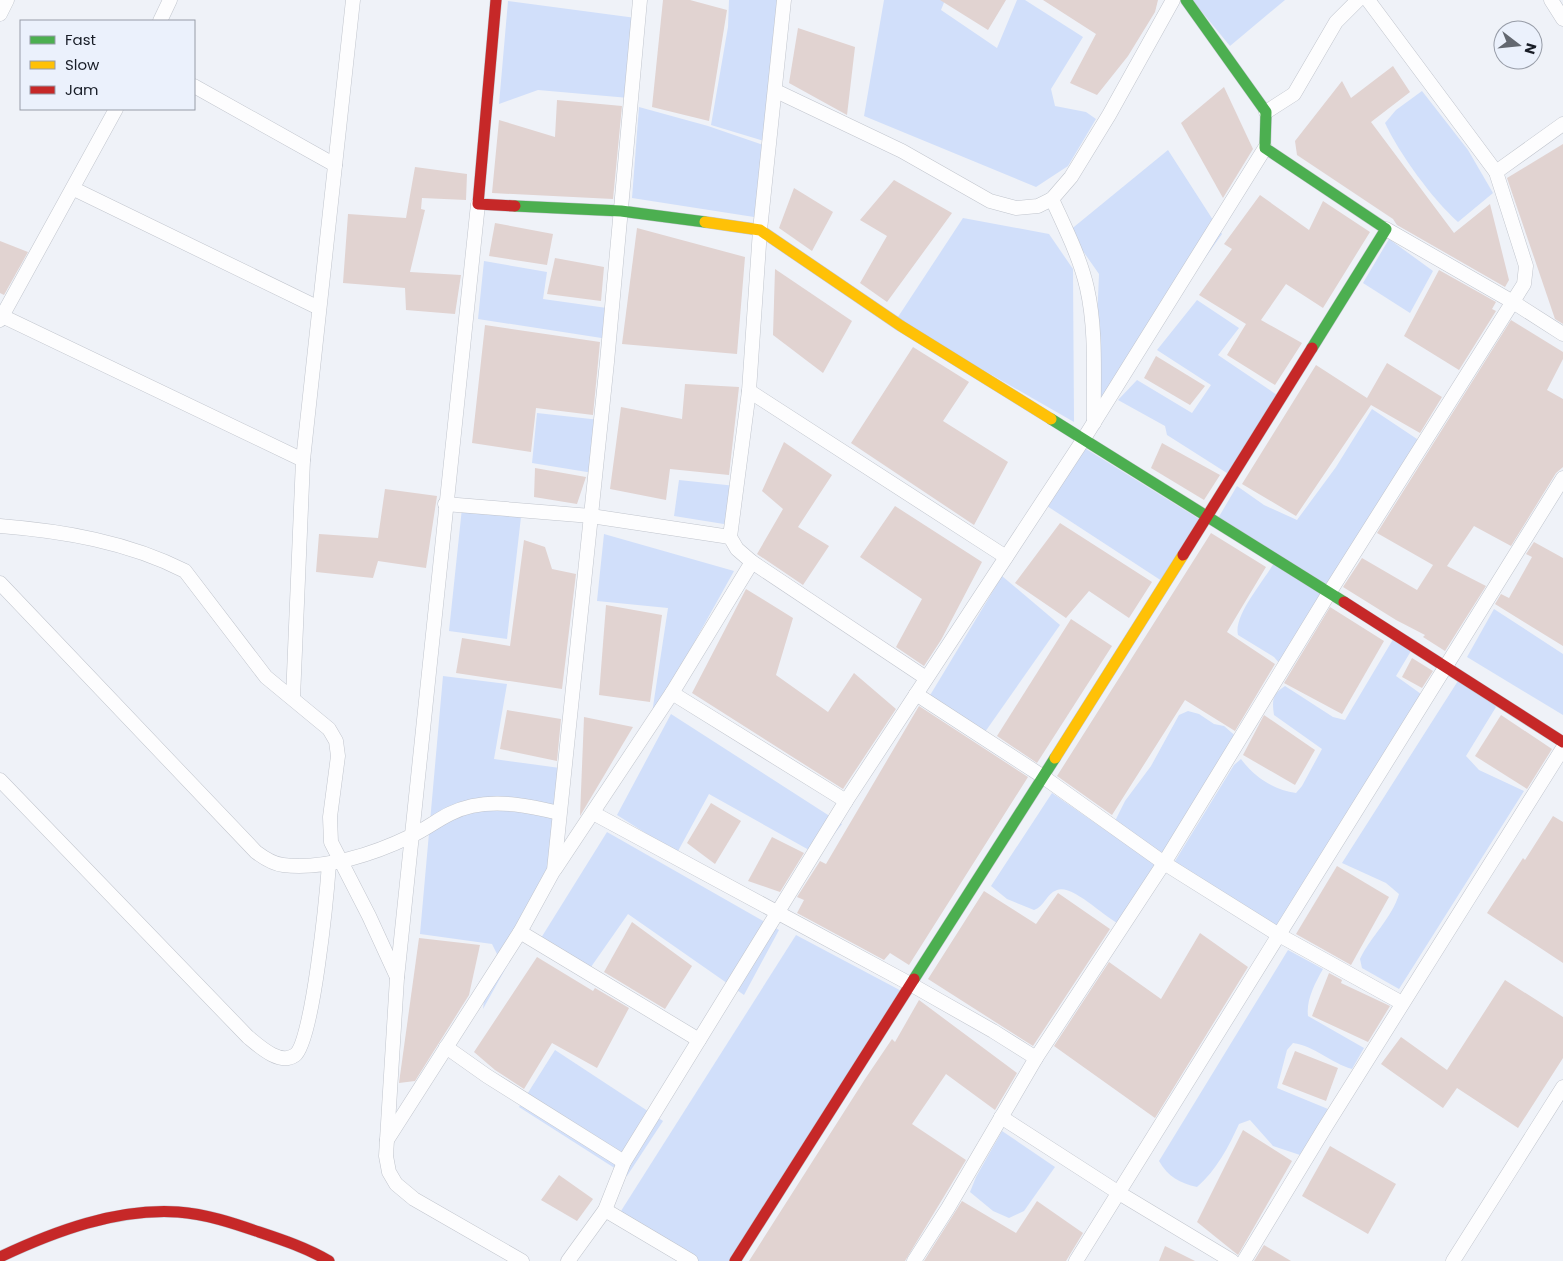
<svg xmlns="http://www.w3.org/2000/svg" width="1563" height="1261" font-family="Poppins,sans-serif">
  <rect width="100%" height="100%" fill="#eff2f8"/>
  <g fill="#d1dffa">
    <path d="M729 0H780L767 142 711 125 728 27Z"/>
    <path d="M884 0H945L941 10 997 48 1017 0H1025L1083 37 1051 89 1055 106 1086 112 1096 119 1068 166 1036 187 864 116Z"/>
    <path d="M1192 0H1285L1230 46Z"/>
    <path d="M508 1 636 18 629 98 538 90 499 104Z"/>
    <path d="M1422 91 1468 150 1493 193 1458 222C1432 199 1399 153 1385 123L1396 110Z"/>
    <path d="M639 107 708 126 766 146 762 194 754 217 632 198Z"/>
    <path d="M1168 150 1222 234 1093 416 1099 274 1069 231Z"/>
    <path d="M963 218 1049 234 1073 269 1074 422 896 320Z"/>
    <path d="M1389 239 1433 271 1410 313 1363 283Z"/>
    <path d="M484 261 547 272 543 299 614 309 608 339 478 319Z"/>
    <path d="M1197 300 1239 328 1218 355 1280 397 1230 475 1167 435 1165 426 1118 400 1137 380 1192 413 1211 385 1157 350Z"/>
    <path d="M1372 409 1420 441 1329 587 1217 520 1237 486 1264 505 1297 520 1336 467Z"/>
    <path d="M537 413 600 420 593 473 532 463Z"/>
    <path d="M1083 447 1204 522 1165 583 1047 506Z"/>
    <path d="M679 480 736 486 730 525 674 516Z"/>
    <path d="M462 508 521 517 507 639 449 631Z"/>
    <path d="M604 534 734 571 651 720 668 608 597 601Z"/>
    <path d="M1275 561 1326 593 1280 664 1274 657 1238 635C1233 615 1265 580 1275 561Z"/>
    <path d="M1002 576 1060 625 985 732 929 697Z"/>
    <path d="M1494 609 1563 654V715L1467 657Z"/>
    <path d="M1398 631 1417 641 1396 676 1428 699 1284 935 1172 866 1234 765 1241 759C1254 777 1274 790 1296 793L1302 786 1322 749 1274 715C1272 701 1272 694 1285 686L1333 717 1345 720Z"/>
    <path d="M1463 673 1496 707 1466 756 1479 770 1524 791 1399 989 1362 968 1360 959C1371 936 1392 918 1399 894L1386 883 1342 863Z"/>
    <path d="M443 676 507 684 494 759 560 768 548 892 483 1009 486 981 497 954 492 944 420 934Z"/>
    <path d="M1188 711 1199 714 1214 724 1224 726 1239 739 1165 860 1113 825 1125 801 1151 766 1179 715Z"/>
    <path d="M671 714 842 824 818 855 709 794 677 853 617 815Z"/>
    <path d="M1052 793 1160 868 1121 925C1106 919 1073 884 1057 890 1046 894 1045 906 1034 910L1007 899 991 886Z"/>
    <path d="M607 832 779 930 744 995 628 914 591 967 541 938Z"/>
    <path d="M796 935 909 995 732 1261H683L614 1222Z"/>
    <path d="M1288 950 1323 969C1315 983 1306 1000 1308 1016L1364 1048 1352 1069C1331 1063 1315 1046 1293 1043L1287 1050 1277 1088 1328 1109 1300 1155 1273 1146 1250 1120 1239 1124C1229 1146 1216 1171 1197 1187 1180 1183 1168 1177 1159 1161Z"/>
    <path d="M555 1050 663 1121 627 1176 519 1107Z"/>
    <path d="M1002 1131 1055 1167 1024 1211 1009 1218 993 1211 970 1192 976 1177Z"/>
  </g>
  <g fill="#e1d3d1">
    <path d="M663 0H690L727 10 709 121 652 107Z"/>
    <path d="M940 0H1006L988 30Z"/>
    <path d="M1043 0H1158L1155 12 1128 56 1097 95 1070 83 1096 34Z"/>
    <path d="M798 28 855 47 847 115 789 83Z"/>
    <path d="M1393 66 1410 92 1371 122 1454 233 1490 204 1509 280 1505 287 1397 225 1393 219 1297 155 1295 141 1342 81 1351 98Z"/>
    <path d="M1224 87 1253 149 1223 198 1181 123Z"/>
    <path d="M557 100 622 106 613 199 492 193 499 120 555 137Z"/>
    <path d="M1563 144V324L1555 319 1507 178Z"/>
    <path d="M415 167 467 174 466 200 422 198 421 209 425 210 410 272 461 275 455 314 406 310 405 288 343 283 348 214 406 218Z"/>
    <path d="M894 180 952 213 887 302 860 283 887 236 860 220Z"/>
    <path d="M794 188 833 212 812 251 779 228Z"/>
    <path d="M1260 195 1309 230 1323 201 1370 232 1323 308 1286 284 1261 320 1302 343 1275 385 1227 355 1246 324 1199 295 1232 249 1224 244Z"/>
    <path d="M495 223 553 234 547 265 489 256Z"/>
    <path d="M637 228 745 257 737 354 622 344Z"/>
    <path d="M0 241 28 252 4 295 0 293Z"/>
    <path d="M555 258 604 267 601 301 547 294Z"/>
    <path d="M775 269 852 321 823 373 773 335Z"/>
    <path d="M1439 270 1496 302 1492 309 1496 311 1459 370 1404 336Z"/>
    <path d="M1511 320 1563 352V359L1547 390 1563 399V467L1556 473 1511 546 1474 526 1447 566 1486 586 1445 651 1423 637 1425 635 1396 620 1343 587 1362 558 1417 590 1433 565 1377 533Z"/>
    <path d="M485 325 600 342 593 415 536 408 531 452 472 443Z"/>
    <path d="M913 347 969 382 943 421 1008 462 974 525 851 443Z"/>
    <path d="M1156 356 1205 386 1190 405 1144 378Z"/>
    <path d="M1387 363 1442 397 1420 433 1371 405 1296 516 1242 484 1316 365 1367 398Z"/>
    <path d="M685 384 739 387 729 475 670 469 666 500 610 489 621 407 682 419Z"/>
    <path d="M784 442 832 475 798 527 829 546 803 585 757 554 783 509 762 491Z"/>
    <path d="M1162 443 1220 475 1204 500 1151 468Z"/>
    <path d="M535 468 586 477 577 504 534 497Z"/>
    <path d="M385 489 437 496 426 568 378 561 373 578 316 572 319 534 378 538Z"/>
    <path d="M895 506 982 562 941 640 924 666 896 647 922 599 860 557Z"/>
    <path d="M1060 523 1152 582 1129 618 1089 591 1066 618 1015 583Z"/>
    <path d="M1211 533 1266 567 1227 632 1275 664 1235 731 1185 700 1112 815 1057 776Z"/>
    <path d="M524 540 545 547 552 569 576 574 562 689 456 673 462 638 510 646Z"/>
    <path d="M1534 542 1563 558V646L1495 604 1501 594 1509 598 1532 557 1526 554Z"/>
    <path d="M746 589 793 618 776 675 828 712 854 673 896 709 843 789 692 693Z"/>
    <path d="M606 605 662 615 650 702 599 695Z"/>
    <path d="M1330 607 1384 641 1342 714 1284 683Z"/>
    <path d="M1071 619 1112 646 1037 763 997 736Z"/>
    <path d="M1412 658 1433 671 1422 688 1402 677Z"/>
    <path d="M919 706 1028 777 909 965 890 953 884 960 797 913 804 900 797 897 820 861 826 864Z"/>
    <path d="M507 710 561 719 557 761 500 749Z"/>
    <path d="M1264 715 1315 750 1295 785 1243 755Z"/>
    <path d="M1501 715 1552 749 1527 789 1475 756Z"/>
    <path d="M584 717 633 727 580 816Z"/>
    <path d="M711 803 741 821 715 864 687 843Z"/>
    <path d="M1553 816 1563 822V963L1487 913 1523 858 1525 860Z"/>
    <path d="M772 837 804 853 780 892 748 881Z"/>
    <path d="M1337 866 1389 897 1351 965 1296 934Z"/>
    <path d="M984 891 1036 924 1058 893 1110 929 1033 1046 928 979Z"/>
    <path d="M632 922 692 966 665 1009 604 972Z"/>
    <path d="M1200 933 1248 967 1155 1118 1054 1046 1109 962 1161 999Z"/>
    <path d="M419 938 480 945 469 995 415 1081 399 1083Z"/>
    <path d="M537 957 593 991 595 988 629 1008 597 1068 552 1043 524 1089 495 1070 474 1052Z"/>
    <path d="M1329 973 1342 980 1341 983 1390 1006 1368 1042 1312 1016Z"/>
    <path d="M1505 980 1563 1017V1058L1518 1128 1457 1088 1443 1108 1381 1064 1401 1037 1447 1070Z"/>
    <path d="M919 1000 1017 1073 995 1110 946 1074 912 1124 966 1160 905 1261H749L865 1079 892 1039 895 1042Z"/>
    <path d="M1295 1051 1338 1068 1326 1101 1282 1084Z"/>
    <path d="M1243 1130 1292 1161 1238 1255 1197 1222Z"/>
    <path d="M1330 1146 1396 1184 1368 1234 1302 1196Z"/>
    <path d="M559 1175 593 1199 577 1221 541 1200Z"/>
    <path d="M962 1201 1016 1233 1037 1201 1083 1233 1066 1261H924Z"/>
    <path d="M1264 1245 1291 1261H1254Z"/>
    <path d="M1165 1246 1195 1261H1159Z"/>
  </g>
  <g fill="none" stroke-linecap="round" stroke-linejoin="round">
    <defs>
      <g id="street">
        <path d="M784 0 760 230 749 391 730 537 737 549 752 562 926 678"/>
        <path d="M1551 0 1563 19"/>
        <path d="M0 14 7 0"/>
        <path d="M160 21 170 0"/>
        <path d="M194 86 335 165"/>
        <path d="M776 91 902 151 990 201 1016 208 1038 206 1052 199 1071 177 1109 115 1173 0"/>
        <path d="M1266 112 1294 94 1336 22 1358 0"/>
        <path d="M1496 172 1563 124"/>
        <path d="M74 189 319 308"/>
        <path d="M1052 199C1065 228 1080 257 1087 288 1097 332 1093 379 1094 423"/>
        <path d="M478 204 397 978 386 1156 389 1172 396 1184 414 1199 522 1261"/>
        <path d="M1386 229 1513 302 1563 334"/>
        <path d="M2 316 303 460"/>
        <path d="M0 320 116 109"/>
        <path d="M749 391 1006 557"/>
        <path d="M445 504 591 516 730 537"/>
        <path d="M0 526C63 531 128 542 185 571L266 677 329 729 336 741 338 756 330 817 331 842 369 916 397 977"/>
        <path d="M0 583 256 852C264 858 273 864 283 865 325 870 374 854 411 836 434 825 445 812 472 806 501 800 530 806 559 813"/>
        <path d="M672 693 846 801"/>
        <path d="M916 694 1042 776 1164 863 1279 935 1402 1003"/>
        <path d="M293 698 303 460 353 0"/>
        <path d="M0 780 248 1037C259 1046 280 1066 295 1055 313 1042 327 892 329 864"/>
        <path d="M593 813 912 985 993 1031 1036 1058"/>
        <path d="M555 869 672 693 752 562"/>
        <path d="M520 932 699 1040"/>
        <path d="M446 1047 487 1076 624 1162"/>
        <path d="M1001 1117 1119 1193 1232 1261"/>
        <path d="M387 1140 520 932 554 870 607 362 640 0"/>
        <path d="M605 1210 691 1261"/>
        <path d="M568 1261 605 1210 624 1162 846 801 1083 440 1265 148"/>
        <path d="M914 1261 948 1208 1036 1058 1164 863 1329 593 1524 284 1526 266 1496 172 1368 0"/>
        <path d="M1076 1261 1563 478"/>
        <path d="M1244 1261 1324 1129 1563 748"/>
        <path d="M1453 1261 1563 1087"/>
      </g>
      <g id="fast">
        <path d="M1186 0 1266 112 1265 148 1386 229 1312 348"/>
        <path d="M515 206 621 211 705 222"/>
        <path d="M1051 419 1344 602"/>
        <path d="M914 979 1055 758"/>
      </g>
      <g id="slow">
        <path d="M705 222 760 230 901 326 1051 419"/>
        <path d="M1055 758 1183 555"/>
      </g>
      <g id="jam">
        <path d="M496 0 478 204 515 206"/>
        <path d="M1183 555 1312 348"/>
        <path d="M1344 602 1563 742"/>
        <path d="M0 1257C55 1231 117 1208 178 1212 206 1214 233 1223 259 1232 283 1240 307 1248 329 1261"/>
        <path d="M735 1261 914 979"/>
      </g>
    </defs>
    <use href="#street" stroke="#c1c5cd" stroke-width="15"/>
    <use href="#fast" stroke="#c1c5cd" stroke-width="12"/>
    <use href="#slow" stroke="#c1c5cd" stroke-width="12"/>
    <use href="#jam" stroke="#c1c5cd" stroke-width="12"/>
    <use href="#street" stroke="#fdfdfe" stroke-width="14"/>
    <use href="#fast" stroke="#4caf50" stroke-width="11"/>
    <use href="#slow" stroke="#ffc107" stroke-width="11"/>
    <use href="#jam" stroke="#c62828" stroke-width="11"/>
  </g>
  <rect x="20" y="20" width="175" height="90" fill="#ebf1fc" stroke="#979ca7"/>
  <rect x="30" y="36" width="25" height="8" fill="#4caf50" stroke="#979ca7"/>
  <text x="65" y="45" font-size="15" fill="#181d27">Fast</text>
  <rect x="30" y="61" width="25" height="8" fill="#ffc107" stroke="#979ca7"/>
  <text x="65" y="70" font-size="15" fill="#181d27">Slow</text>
  <rect x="30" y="86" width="25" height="8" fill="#c62828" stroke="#979ca7"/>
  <text x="65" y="95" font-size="15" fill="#181d27">Jam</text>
  <g transform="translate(1518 45) rotate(106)"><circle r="24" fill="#ebf1fc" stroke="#979ca7"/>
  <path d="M0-4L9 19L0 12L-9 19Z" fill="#636870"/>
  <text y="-8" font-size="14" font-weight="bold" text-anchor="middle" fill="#181d27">N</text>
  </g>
</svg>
